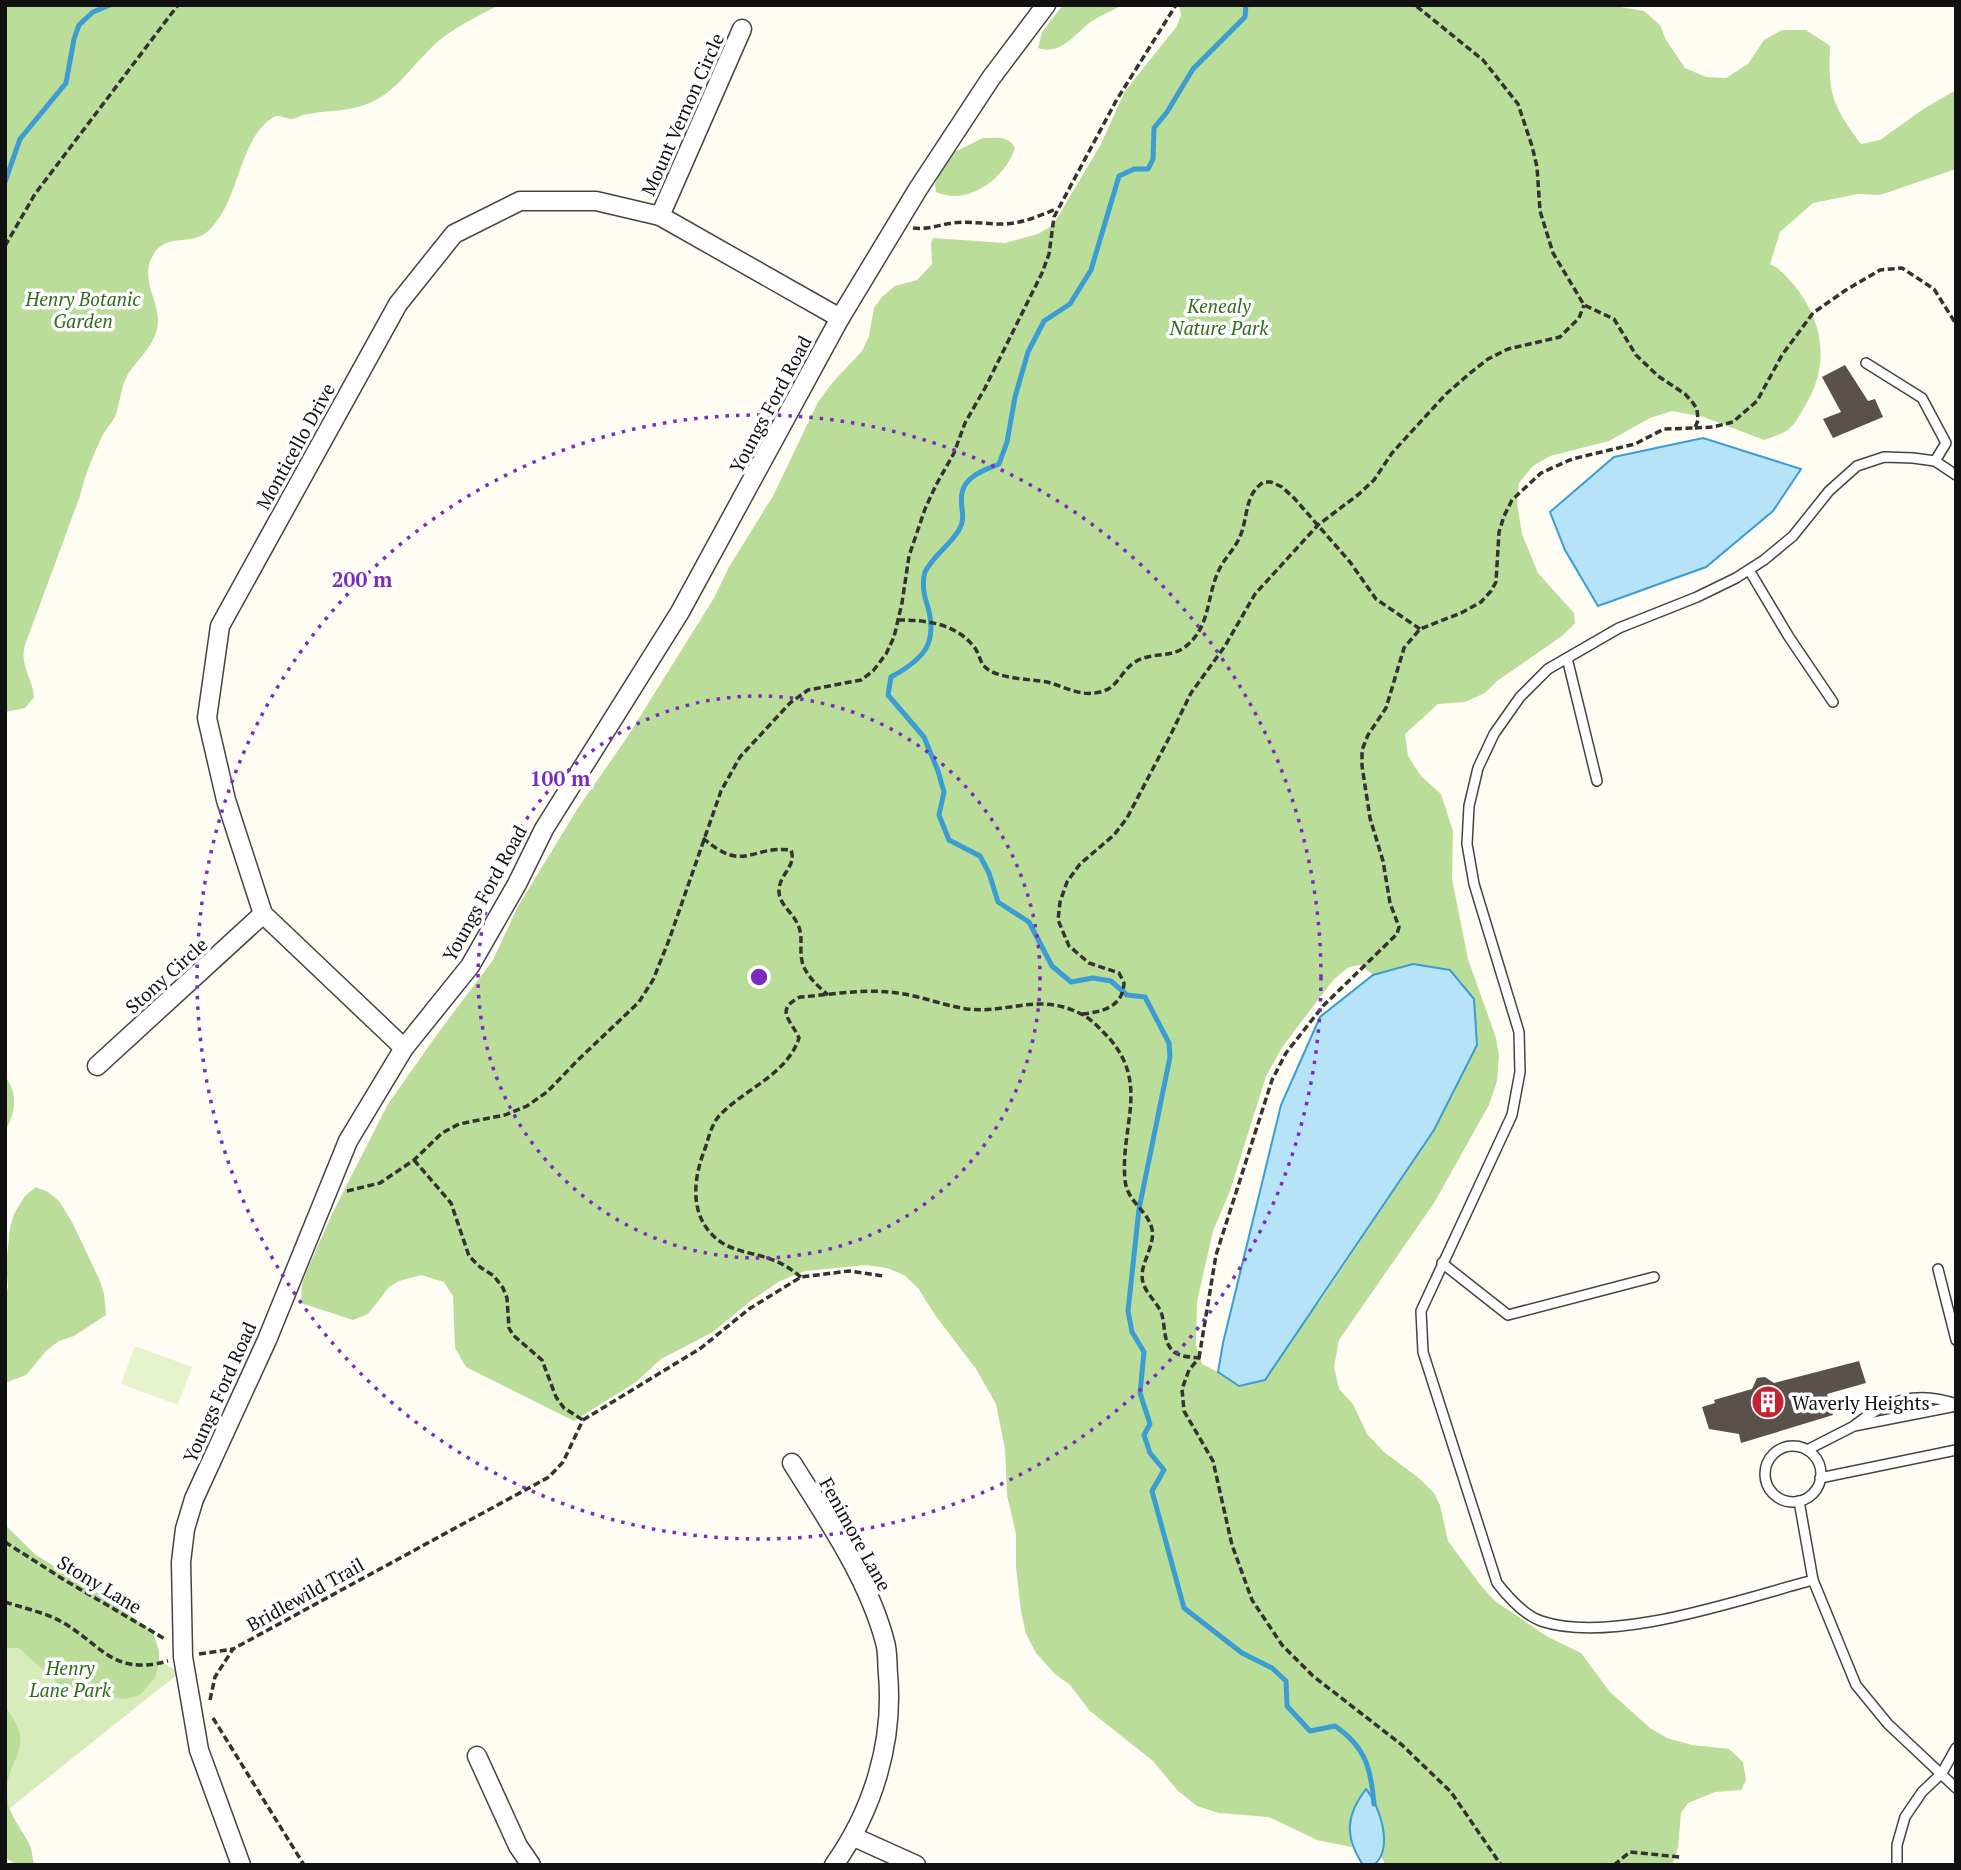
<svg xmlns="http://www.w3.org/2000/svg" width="1961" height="1870" font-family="'PT Serif',serif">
  <rect width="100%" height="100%" fill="#fffcf4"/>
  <path fill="#d7ecbb" d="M5 1556 179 1673 5 1812Z"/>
  <g fill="#bbdd9a" fill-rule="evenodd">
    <path d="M24 5H499C477 17 450 29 432 47 413 65 398 89 374 101 352 112 330 110 307 114 302 115 297 118 292 119 284 119 279 113 272 118 238 140 240 204 207 232 190 247 165 231 152 257 139 282 163 305 157 329 153 348 135 361 126 378 121 389 120 402 116 414 113 422 106 429 102 436 93 456 85 475 80 496L25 645C19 665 33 678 34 697L25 708 5 712V7Z"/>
    <path d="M1063 5H1122C1112 11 1101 15 1092 21 1075 33 1062 56 1038 48L1042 32Z"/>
    <path d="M1179 5H1609L1644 11 1660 25 1666 40 1685 68 1706 77 1726 78 1748 64 1764 40 1782 30H1806L1830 46C1828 94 1832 105 1861 144L1880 140 1925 108 1956 90V169L1880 195 1858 194 1813 203 1780 232 1770 264C1781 269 1786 276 1794 285 1824 322 1830 365 1805 406 1800 414 1796 423 1789 429 1783 434 1772 437 1764 440L1704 417 1672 411 1650 418 1609 441 1550 456 1533 466 1519 483 1517 503 1522 534 1538 573 1574 613 1575 623 1562 636 1497 681 1485 693 1465 702 1438 704 1405 734 1408 756 1421 776 1441 794 1453 831 1452 879 1468 959 1496 1038 1499 1056 1497 1081 1489 1105 1434 1203 1339 1340 1334 1367 1339 1389 1353 1404 1367 1434 1384 1452 1420 1479 1434 1493 1440 1505 1448 1541 1482 1587 1495 1601 1548 1637 1581 1653 1610 1692 1650 1728 1667 1738 1692 1745 1729 1749 1743 1762 1746 1780 1741 1790 1715 1792 1688 1803 1681 1813 1678 1847 1672 1865H1386L1381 1857C1388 1835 1381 1807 1366 1789 1351 1808 1348 1824 1352 1847L1317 1840 1269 1817 1219 1813 1197 1806 1178 1791 1153 1761 1090 1711 1070 1685 1055 1674 1036 1653 1026 1634 1021 1611 1016 1567V1534L1007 1495 1005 1449 996 1404 976 1369 935 1315 918 1288 904 1275 887 1268 866 1265 805 1271 780 1281 753 1299 713 1332 661 1359 636 1382 574 1421 466 1367 455 1348 453 1296 444 1282 421 1275 399 1281 389 1287 368 1314 353 1320 301 1303 302 1284 306 1273 332 1214 388 1104 438 1033 493 960 517 908 578 808 626 739 714 598 729 567 773 496 818 402 832 383 862 351 869 336 874 308 882 297 895 286 917 280 932 264 931 243 933 238 1005 243 1038 234 1053 225 1101 144 1125 91 1177 26 1181 15ZM1413 964 1477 1045 1434 1130 1321 1300 1239 1386 1218 1372 1202 1364 1196 1345 1197 1302 1213 1231 1230 1191 1266 1076 1283 1046 1334 979 1349 967 1361 965 1373 975Z"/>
    <path d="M983 138C996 138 1009 135 1015 148 1005 178 968 207 936 192L935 184 948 155Z"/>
    <path d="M5 1077C19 1093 15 1114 5 1131Z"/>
    <path d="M36 1187 48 1192 59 1201 72 1222 100 1281 104 1294 106 1315 74 1336 59 1341 47 1350 26 1375 5 1383V1304L8 1286 6 1266 10 1228 14 1214 25 1196Z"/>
    <path d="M5 1525 36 1555 106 1598 153 1632 159 1651V1664L155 1678 140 1695 125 1699 79 1694 65 1690 19 1648H5Z"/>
    <path d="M5 1707C41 1751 2 1759 7 1799 10 1818 24 1831 31 1848 32 1853 33 1860 34 1865H18L5 1858Z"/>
  </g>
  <path fill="#e7f3cd" d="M135 1346 192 1367 178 1405 121 1384Z"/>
  <g fill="#b7e3f8" stroke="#3b9dd2" stroke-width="2">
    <path d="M1703 438 1801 469 1773 511 1706 567 1598 606 1565 550 1550 512 1614 457Z"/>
    <path d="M1413 964 1450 970 1474 999 1477 1045 1434 1130 1265 1380 1239 1386 1218 1372 1223 1343 1281 1105 1320 1017 1373 975Z"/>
    <path d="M1366 1789C1380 1806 1394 1848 1374 1865H1363C1344 1836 1346 1815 1366 1789Z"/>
  </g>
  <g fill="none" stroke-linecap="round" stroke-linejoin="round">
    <g stroke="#3b9dd2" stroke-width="5">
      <path d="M1246 5 1245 17 1193 69 1167 112 1154 128 1153 159 1148 169H1134L1119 176 1091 270 1070 304 1044 321 1028 352 1015 397 1007 442 999 464C985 470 965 476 962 493 959 506 967 517 959 530 950 545 932 557 925 572 922 582 924 595 927 604 939 643 924 659 891 677L888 695 924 737 938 771 944 792 939 815 949 840 980 856 989 873 998 902 1029 922 1052 966 1071 982 1093 978 1111 981 1127 995 1145 997 1169 1043 1170 1057 1139 1209 1128 1311 1132 1332 1144 1352 1140 1393 1150 1424 1144 1435 1150 1453 1164 1470 1152 1491 1184 1608 1242 1653 1272 1668 1286 1681 1287 1706 1310 1731 1335 1726C1366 1747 1371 1769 1374 1804"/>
      <path d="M5 182 20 139 66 83 74 39 79 25 93 12 110 5"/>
    </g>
  </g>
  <g fill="#5a514c">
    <path d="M1845 365 1868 401 1875 399 1883 417 1833 438 1823 419 1841 412 1822 377Z"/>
    <path d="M1859 1361 1866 1383 1827 1394 1833 1415 1741 1443 1739 1434 1709 1429 1702 1407 1715 1403 1714 1400 1752 1389 1757 1378 1765 1377 1774 1383Z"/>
  </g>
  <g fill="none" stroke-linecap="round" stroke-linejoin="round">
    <defs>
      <g id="service">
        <path d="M1866 363 1922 398 1946 443 1935 461"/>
        <path d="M1749 570 1789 637 1833 702"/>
        <path d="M1567 658 1597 781"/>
        <path d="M1442 1263 1508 1315 1654 1277"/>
        <path d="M1938 1269 1956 1340"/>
        <path d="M1855 1425C1886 1400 1918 1390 1956 1404"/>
        <circle cx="1793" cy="1474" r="28"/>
        <path d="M1807 1450 1854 1426 1956 1406"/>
        <path d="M1820 1478 1956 1450"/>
        <path d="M1799 1501 1813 1580 1856 1685 1888 1724 1956 1788"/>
        <path d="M1813 1580C1741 1599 1612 1645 1541 1621 1524 1615 1508 1597 1497 1583L1423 1352 1421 1311 1512 1115 1520 1072 1519 1032 1474 884 1467 844 1469 806 1478 768 1494 734 1520 697 1548 669 1619 628 1697 597 1736 578 1764 560 1793 536 1829 491 1857 466 1884 457 1913 458 1935 461 1956 475"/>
        <path d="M1897 1865V1845L1905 1817 1922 1792 1942 1773 1956 1748"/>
      </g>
      <g id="minor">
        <path d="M660 216 742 29"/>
        <path d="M404 1048 263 914 226 800 207 718 220 626 398 304 454 234 520 201H596L660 216 840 318"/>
        <path d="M97 1066 263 914"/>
        <path d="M792 1463C827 1519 868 1578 885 1642 888 1652 887 1664 888 1674 894 1742 873 1810 834 1865"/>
        <path d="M477 1756 518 1846 531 1865"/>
        <path d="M854 1837 916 1865"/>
        <path d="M241 1865 199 1750 183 1657 181 1562 185 1529 194 1499 267 1340 348 1141 404 1048 470 966 517 884 544 829 680 612 840 318 918 189 991 78 1046 5"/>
      </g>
    </defs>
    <use href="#service" stroke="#444" stroke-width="12"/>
    <use href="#minor" stroke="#444" stroke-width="21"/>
    <g stroke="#333" stroke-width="3.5" stroke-dasharray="7 3.5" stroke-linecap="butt">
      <path d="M913 228C927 230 939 225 952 223 969 221 985 224 1002 224 1021 224 1039 216 1056 209"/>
      <path d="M5 246 35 194 178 5"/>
      <path d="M1695 428 1713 427 1733 422 1757 401 1782 355 1813 313 1846 290 1880 270 1902 268 1934 289 1956 324"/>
      <path d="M898 620C926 620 956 623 975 648 979 654 980 662 985 667 997 679 1030 679 1047 682 1059 685 1070 691 1083 693 1090 694 1097 693 1104 691 1118 686 1122 670 1135 662 1150 652 1171 658 1185 647 1211 627 1206 597 1219 570 1225 557 1236 548 1241 534 1248 516 1245 493 1264 482H1271L1282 487 1294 498 1350 562 1376 599 1420 629"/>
      <path d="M703 838C744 874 751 845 791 850 797 866 779 875 779 890 778 903 792 912 797 923 804 935 799 948 802 961 805 975 818 986 828 995"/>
      <path d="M1082 1014C1102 1012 1123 1007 1124 983L1119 973 1089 963 1069 946 1058 920 1060 902 1067 882 1080 864 1114 835 1127 818 1169 738 1191 693 1225 646 1255 594 1318 525 1359 494 1374 480 1392 453 1446 394 1469 374 1488 359 1508 349 1560 337 1579 318 1584 305"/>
      <path d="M414 1160 451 1203 469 1256 480 1267 494 1276 503 1288 507 1298 509 1328 513 1335 542 1360 556 1397 564 1408 583 1420"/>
      <path d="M347 1191 380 1183 414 1160 442 1133 459 1124 505 1115 527 1106 547 1092 578 1060 639 1002 653 980 669 940 721 791 740 757 790 703 808 690 861 680 873 671 886 654 894 637 902 603 909 556 925 509 936 485 954 453 965 423 985 388 1042 273 1049 254 1054 217 1116 101 1176 5"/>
      <path d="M801 1277C792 1270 784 1264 773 1260 756 1253 733 1252 718 1240 688 1216 693 1178 706 1146 709 1136 712 1124 719 1116 744 1089 787 1075 799 1038 791 1020 774 1010 800 997 829 995 860 989 889 992 916 994 941 1005 967 1009 1008 1014 1039 992 1081 1014 1092 1019 1101 1030 1109 1038 1150 1085 1120 1126 1125 1180 1127 1202 1147 1209 1152 1229 1155 1245 1143 1259 1142 1275 1142 1291 1155 1299 1161 1312 1166 1325 1162 1342 1174 1352 1181 1357 1190 1357 1199 1358L1189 1370 1182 1389 1184 1411 1213 1461 1232 1545 1252 1600 1282 1645 1313 1676 1402 1745 1451 1792 1501 1865"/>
      <path d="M1199 1358 1216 1255 1272 1080 1286 1053 1323 1006 1397 934 1399 927 1390 903 1383 861 1370 818 1362 766V750L1368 735 1386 708 1404 648 1420 629 1461 613 1481 602 1491 591 1496 582 1499 532 1504 516 1512 500 1541 473 1572 459 1635 444 1664 429 1695 428 1698 420 1697 409 1693 403 1685 394 1658 376 1636 355 1614 319 1584 305 1553 253 1540 211 1537 167 1532 146 1518 104 1483 60 1415 5"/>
      <path d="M583 1420 701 1348 749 1309 801 1277 849 1271 883 1276"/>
      <path d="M5 1542 66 1581 165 1639"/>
      <path d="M5 1602C21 1607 37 1611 52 1617 99 1638 108 1678 168 1661"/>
      <path d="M199 1654 233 1649"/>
      <path d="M210 1700 215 1677 233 1649 549 1477 563 1462 583 1420"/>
      <path d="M213 1718 304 1865"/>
      <path d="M1614 1865 1630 1852 1680 1857"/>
    </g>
    <use href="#service" stroke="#fff" stroke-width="9"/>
    <use href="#minor" stroke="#fff" stroke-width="18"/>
  </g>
  <g fill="none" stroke="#7b2cbf" stroke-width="3.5" stroke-dasharray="3.5 7">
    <circle cx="759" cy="977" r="281"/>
    <circle cx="759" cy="977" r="562"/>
  </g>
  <defs>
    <symbol id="building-disc" viewBox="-11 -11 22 22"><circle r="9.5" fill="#c72232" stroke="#fff"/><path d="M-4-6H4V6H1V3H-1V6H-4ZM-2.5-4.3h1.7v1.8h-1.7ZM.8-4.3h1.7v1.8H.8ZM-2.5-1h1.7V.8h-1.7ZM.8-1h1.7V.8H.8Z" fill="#fff"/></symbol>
  </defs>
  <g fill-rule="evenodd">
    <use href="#building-disc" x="1749" y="1383" width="38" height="38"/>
  </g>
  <g text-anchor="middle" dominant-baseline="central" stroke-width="7" stroke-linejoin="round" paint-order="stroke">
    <g font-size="19" fill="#111" stroke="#fff">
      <text transform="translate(682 114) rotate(-66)">Mount Vernon Circle</text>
      <text transform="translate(770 404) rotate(-62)">Youngs Ford Road</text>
      <text transform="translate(295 446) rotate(-61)">Monticello Drive</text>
      <text transform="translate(484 893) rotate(-61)">Youngs Ford Road</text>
      <text transform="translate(166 975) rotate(-42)">Stony Circle</text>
      <text transform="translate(219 1392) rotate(-66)">Youngs Ford Road</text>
      <text transform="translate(856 1534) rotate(61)">Fenimore Lane</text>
      <text transform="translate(100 1584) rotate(31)">Stony Lane</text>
      <text transform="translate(305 1594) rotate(-29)">Bridlewild Trail</text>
    </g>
    <g font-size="19" font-style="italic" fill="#316c1d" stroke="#fff">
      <text x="83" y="298">Henry Botanic<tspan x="83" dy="22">Garden</tspan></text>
      <text x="1219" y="305">Kenealy<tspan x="1219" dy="22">Nature Park</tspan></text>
      <text x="70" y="1667">Henry<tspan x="70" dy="22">Lane Park</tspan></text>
    </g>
    <g font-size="19" fill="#111" stroke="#fff" text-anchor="start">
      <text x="1792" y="1402">Waverly Heights</text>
    </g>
  </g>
  <circle cx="759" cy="977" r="10" fill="#7b2cbf" stroke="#fff" stroke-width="3.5"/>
  <g font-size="21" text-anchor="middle" font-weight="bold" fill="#7b2cbf" stroke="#fff" stroke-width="7" stroke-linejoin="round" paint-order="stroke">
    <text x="362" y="587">200 m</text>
    <text x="560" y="786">100 m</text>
  </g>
  <rect width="1961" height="1870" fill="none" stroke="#111111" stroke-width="14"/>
</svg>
